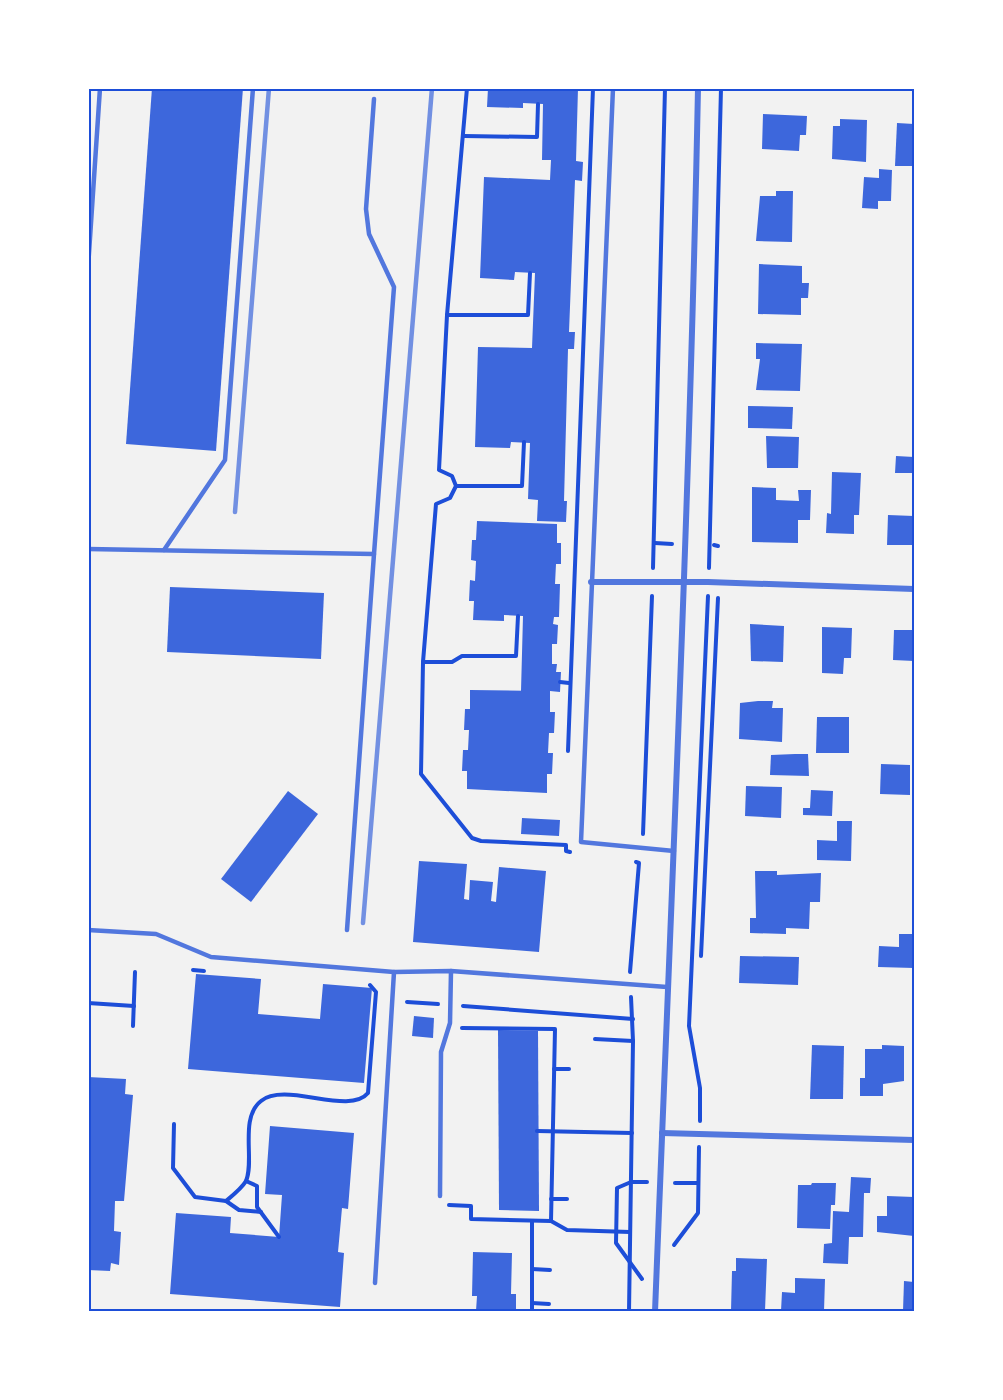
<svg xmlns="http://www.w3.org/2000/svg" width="1003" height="1400" font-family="'Times New Roman',serif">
  <rect width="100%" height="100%" fill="#f2f2f2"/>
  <g fill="#3d67dc">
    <path d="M152 88H243L216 451 126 444Z"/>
    <path d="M488 88H578L576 161 583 162 582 181 575 180 569 332H575L574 349H568L564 501H567L566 522 537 521 538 500 528 499 530 443 511 442 510 448 475 447 478 347 532 348 535 273 515 272 514 280 480 278 484 177 550 180 551 160H542L543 104 523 103V108L487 107Z"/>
    <path d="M763 114 807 116 806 135H800L799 151 762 149Z"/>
    <path d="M840 119 867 120 866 162 832 159 833 126H840Z"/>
    <path d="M897 123 914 124V166H895Z"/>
    <path d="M879 169 892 170 891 201H878V209L862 208 864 177 879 178Z"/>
    <path d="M776 191H793L792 242 756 241 760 196H776Z"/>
    <path d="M759 264 802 266V283H809L808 298H801V315L758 314Z"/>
    <path d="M756 343 802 344 800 391 756 390 760 359H756Z"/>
    <path d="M748 406 793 407 792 429 748 428Z"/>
    <path d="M766 436 799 437 798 468H767Z"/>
    <path d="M896 456 914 457V502H912L913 473H895Z"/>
    <path d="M832 472 861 473 859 515H854V534L826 533 827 513 831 514Z"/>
    <path d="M752 487 776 488V500L799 501 798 490H811L810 520H798V543L752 542Z"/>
    <path d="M888 515 914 516V545H887Z"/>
    <path d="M477 521 557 524V543H561V564H556L555 584H560L559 617H554L553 624 558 625 557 644H552V664H557L556 672H561L560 692 550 691V712H555L554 733H549L548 753H553L552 774H547V793L467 789V771H462L463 750H468L469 730H464L465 709H470V690L539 691H521L523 616 504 615V621L473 620 474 601H469L470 580 475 581 476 561 471 560 472 540H476Z"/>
    <path d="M170 587 324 593 321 659 167 652Z"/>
    <path d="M750 624 784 626 783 662 751 661Z"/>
    <path d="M822 627 852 628 851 658H844L843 674 822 673Z"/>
    <path d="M894 630H914V661L893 660Z"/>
    <path d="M758 701H773L772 708H783L782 742 739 739 740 703Z"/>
    <path d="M817 717H849V753H816Z"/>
    <path d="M795 754H808L809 776 770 775 771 755Z"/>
    <path d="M881 764 910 765V795L880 794Z"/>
    <path d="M746 786 782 787 781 818 745 816Z"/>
    <path d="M811 790 833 791 832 816 803 815V808H810Z"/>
    <path d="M288 791 318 814 251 902 221 879Z"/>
    <path d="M522 818 560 820 559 836 521 834Z"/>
    <path d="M837 821H852L851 861 817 860V840L837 841Z"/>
    <path d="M419 861 467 864 464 899 469 900 470 880 493 882 491 901 496 902 499 867 546 871 539 952 413 942Z"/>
    <path d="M755 871H777V875L821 873 820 902H810L809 929 786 928V934L750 933V918H756Z"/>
    <path d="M899 934H914V968L878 967 879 946 899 947Z"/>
    <path d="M740 956 799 957 798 985 739 983Z"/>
    <path d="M196 974 261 979 258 1014 320 1019 323 984 372 988 364 1083 188 1069Z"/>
    <path d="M414 1016 434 1018 433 1038 412 1036Z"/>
    <path d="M498 1030 538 1031 539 1211 499 1210Z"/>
    <path d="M812 1045 844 1046 843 1099H810Z"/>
    <path d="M882 1045 904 1046V1081L883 1084V1096H860V1078H865V1049H882Z"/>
    <path d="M88 1077 126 1079 125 1094 133 1095 124 1201H115L114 1231 121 1232 119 1265 111 1263 110 1271 88 1270Z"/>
    <path d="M270 1126 354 1133 348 1209 342 1208 338 1252 344 1253 340 1307 170 1294 176 1213 231 1217 230 1233 279 1237 282 1195 265 1194Z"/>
    <path d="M851 1177 871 1178 870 1193H864L863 1237H849L848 1264 823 1263 824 1244 832 1243 833 1211 849 1212Z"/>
    <path d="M812 1183H836L835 1205H831L830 1229 797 1228 798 1185H811Z"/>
    <path d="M887 1196 914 1197V1236L877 1232V1216H887Z"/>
    <path d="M473 1252 512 1253 511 1294H516V1311H476L477 1296H472Z"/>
    <path d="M736 1258 767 1259 765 1311H731L732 1271H736Z"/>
    <path d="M795 1278 825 1279 824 1311H781L782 1292 795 1293Z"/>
    <path d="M904 1281 914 1282V1311H903Z"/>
  </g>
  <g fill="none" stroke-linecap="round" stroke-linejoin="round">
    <g stroke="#1d4ed8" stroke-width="4">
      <path d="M467 88 447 315 439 470 452 476 456 486 450 498 436 504 423 662 421 774 472 838 481 841 566 845V851L570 852"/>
      <path d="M464 136 537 137 538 104"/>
      <path d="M447 315H528L530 273"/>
      <path d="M456 486H522L524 442"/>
      <path d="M655 543 672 544"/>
      <path d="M714 545 718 546"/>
      <path d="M653 568 665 88"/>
      <path d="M709 568 721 88"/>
      <path d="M423 662H452L462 656H516L518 616"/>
      <path d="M560 682 569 683"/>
      <path d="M568 751 593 88"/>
      <path d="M643 834 652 596"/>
      <path d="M701 956 718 598"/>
      <path d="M193 970 204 971"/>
      <path d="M630 972 639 863 636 862"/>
      <path d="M407 1002 438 1004"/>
      <path d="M88 1003 134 1006"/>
      <path d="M463 1006 633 1019"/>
      <path d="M133 1026 135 972"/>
      <path d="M462 1028 555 1029 551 1221"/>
      <path d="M595 1039 633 1041"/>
      <path d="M554 1069H569"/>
      <path d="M700 1121V1088L689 1026 708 596"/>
      <path d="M174 1124 173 1168 195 1197 226 1201C232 1196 242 1188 246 1181 255 1161 239 1118 261 1101 285 1081 349 1116 368 1093L376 992 370 985"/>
      <path d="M537 1131 632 1133"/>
      <path d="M246 1181 257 1186V1207L279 1237"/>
      <path d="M675 1183H698"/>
      <path d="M551 1199H567"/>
      <path d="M226 1201 239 1210 261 1212"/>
      <path d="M449 1205 471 1206V1219L551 1221 567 1230 630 1232"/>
      <path d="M674 1245 698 1213 699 1147"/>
      <path d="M532 1269 550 1270"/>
      <path d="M642 1279 616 1243 617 1188 631 1182H647"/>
      <path d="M532 1303 549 1304"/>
      <path d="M532 1312V1221"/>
      <path d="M629 1312 633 1041 631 997"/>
    </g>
    <g stroke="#5277de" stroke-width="4.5">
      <path d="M613 88 581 842 674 851"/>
      <path d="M374 99 366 209 369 234 394 287 374 554"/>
      <path d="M88 268 100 88"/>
      <path d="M88 549 374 554 347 930"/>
      <path d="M164 550 225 460 253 88"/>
      <path d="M88 930 156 934 211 957 394 972 451 971 667 987"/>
      <path d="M440 1196 441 1052 450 1023 451 971"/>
      <path d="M375 1283 394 972"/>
    </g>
    <g stroke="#5277de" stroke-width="6">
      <path d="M591 582H708L914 589"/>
      <path d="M662 1133 914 1140"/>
      <path d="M655 1312C671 904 690 496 698 88"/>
    </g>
    <g stroke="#7290e2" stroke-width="4.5">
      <path d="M235 512 269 88"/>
      <path d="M363 923 432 88"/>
    </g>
  </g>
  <rect width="1003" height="1400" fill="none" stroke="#ffffff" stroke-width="180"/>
  <rect x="90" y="90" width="823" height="1220" fill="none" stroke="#1d4ed8" stroke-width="2"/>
</svg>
